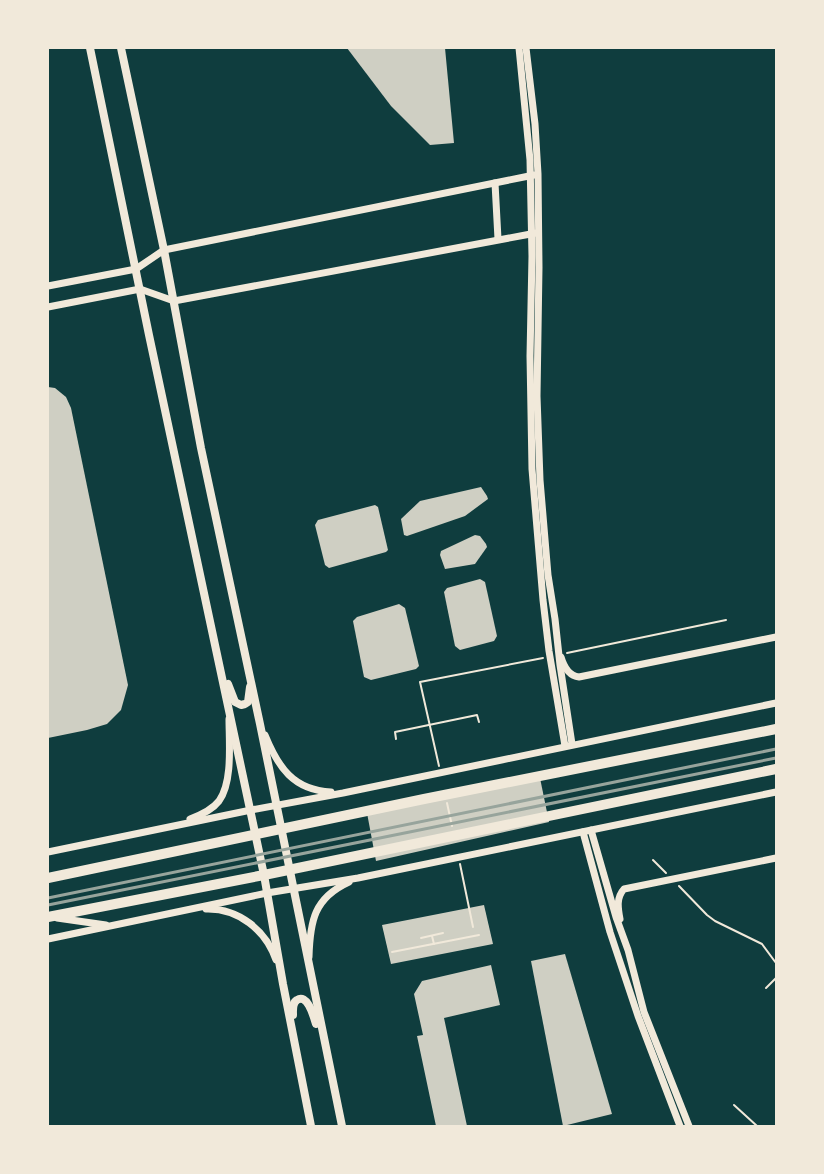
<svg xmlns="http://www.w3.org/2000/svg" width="824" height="1174" font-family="Montserrat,sans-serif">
  <rect width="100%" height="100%" fill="#0f3d3e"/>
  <g fill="#cfcfc3">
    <path d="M347 48H445L454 143 430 145 391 106Z"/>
    <path d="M48 387 55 388 66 397 71 408 128 685 121 710 107 724 87 730 48 738Z"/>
    <path d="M481 487 487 496 488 499 465 516 407 536 404 535 401 519 420 501Z"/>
    <path d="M375 505 378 507 388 550 386 552 329 568 325 565 315 525 318 520Z"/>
    <path d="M475 535 480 536 486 544 487 547 475 564 445 569 440 555 441 551Z"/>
    <path d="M480 579 485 582 497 636 494 641 460 650 455 646 444 592 447 588Z"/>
    <path d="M399 604 405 608 419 666 416 669 371 680 364 677 353 621 357 617Z"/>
    <path d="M540 778 549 822 376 861 367 813Z"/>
    <path d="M484 905 493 944 391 964 382 925Z"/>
    <path d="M565 954 612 1114 563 1126 531 961Z"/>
    <path d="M491 965 500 1005 444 1018 467 1126H436L417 1036 423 1035 414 994 422 981Z"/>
  </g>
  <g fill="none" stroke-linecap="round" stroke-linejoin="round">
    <g stroke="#f1e9da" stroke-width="2">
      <path d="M567 653 726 620"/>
      <path d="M396 739 395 732 477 715 479 722"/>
      <path d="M439 766 420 682 543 658"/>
      <path d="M447 803 452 826"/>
      <path d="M653 860 666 873"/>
      <path d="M460 864 473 927"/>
      <path d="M679 886 707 915 715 921 762 944 776 963"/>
      <path d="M432 936 434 944"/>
      <path d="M421 938 443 933"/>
      <path d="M392 952 479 935"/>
      <path d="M766 988 776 978"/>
      <path d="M734 1105 757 1126"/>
    </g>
    <g stroke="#f1e9da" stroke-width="7">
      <path d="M519 48 530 160 532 256 530 356 532 469 543 600 549 651 565 746"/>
      <path d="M526 48 535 124 538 174 539 267 537 396 540 480 548 575 555 619 560 665 572 744"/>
      <path d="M495 183 498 239"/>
      <path d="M48 286 136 269 164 250 534 175"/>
      <path d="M48 307 140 289 174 301 536 233"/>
      <path d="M561 657C564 667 569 676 579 677L776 637"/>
      <path d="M265 735C278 767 293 790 331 792"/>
      <path d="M190 819C201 815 212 810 219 801 233 782 229 742 229 719"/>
      <path d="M591 830 616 917 628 950 644 1012 689 1126"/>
      <path d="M583 832 610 932 638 1016 680 1126"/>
      <path d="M48 852 251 810 343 793 776 703"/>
      <path d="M206 909C238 908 266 930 276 960"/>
      <path d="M57 918 106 925"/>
      <path d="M620 919C618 908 616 898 624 889L776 858"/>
      <path d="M48 939 267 893 358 878 776 792"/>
      <path d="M309 957C310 921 314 898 349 882"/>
    </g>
    <g stroke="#f1e9da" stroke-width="8">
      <path d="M90 48 149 335 264 875 283 984 311 1126"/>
      <path d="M121 48 164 250 201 448 260 724 342 1126"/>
      <path d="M228 684 235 702 241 705 245 704 248 702 250 687"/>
      <path d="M293 1015C293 1010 292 1003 297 1000 308 993 314 1018 316 1024"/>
    </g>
    <g stroke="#f1e9da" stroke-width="10">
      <path d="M48 878 424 799 776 729"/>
      <path d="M48 917 264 875 776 769"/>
    </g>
    <g stroke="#97a49c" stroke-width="3">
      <path d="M48 898 776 749"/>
      <path d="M48 905 776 758"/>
    </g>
  </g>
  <rect width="824" height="1174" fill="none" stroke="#f1e9da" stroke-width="98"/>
</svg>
